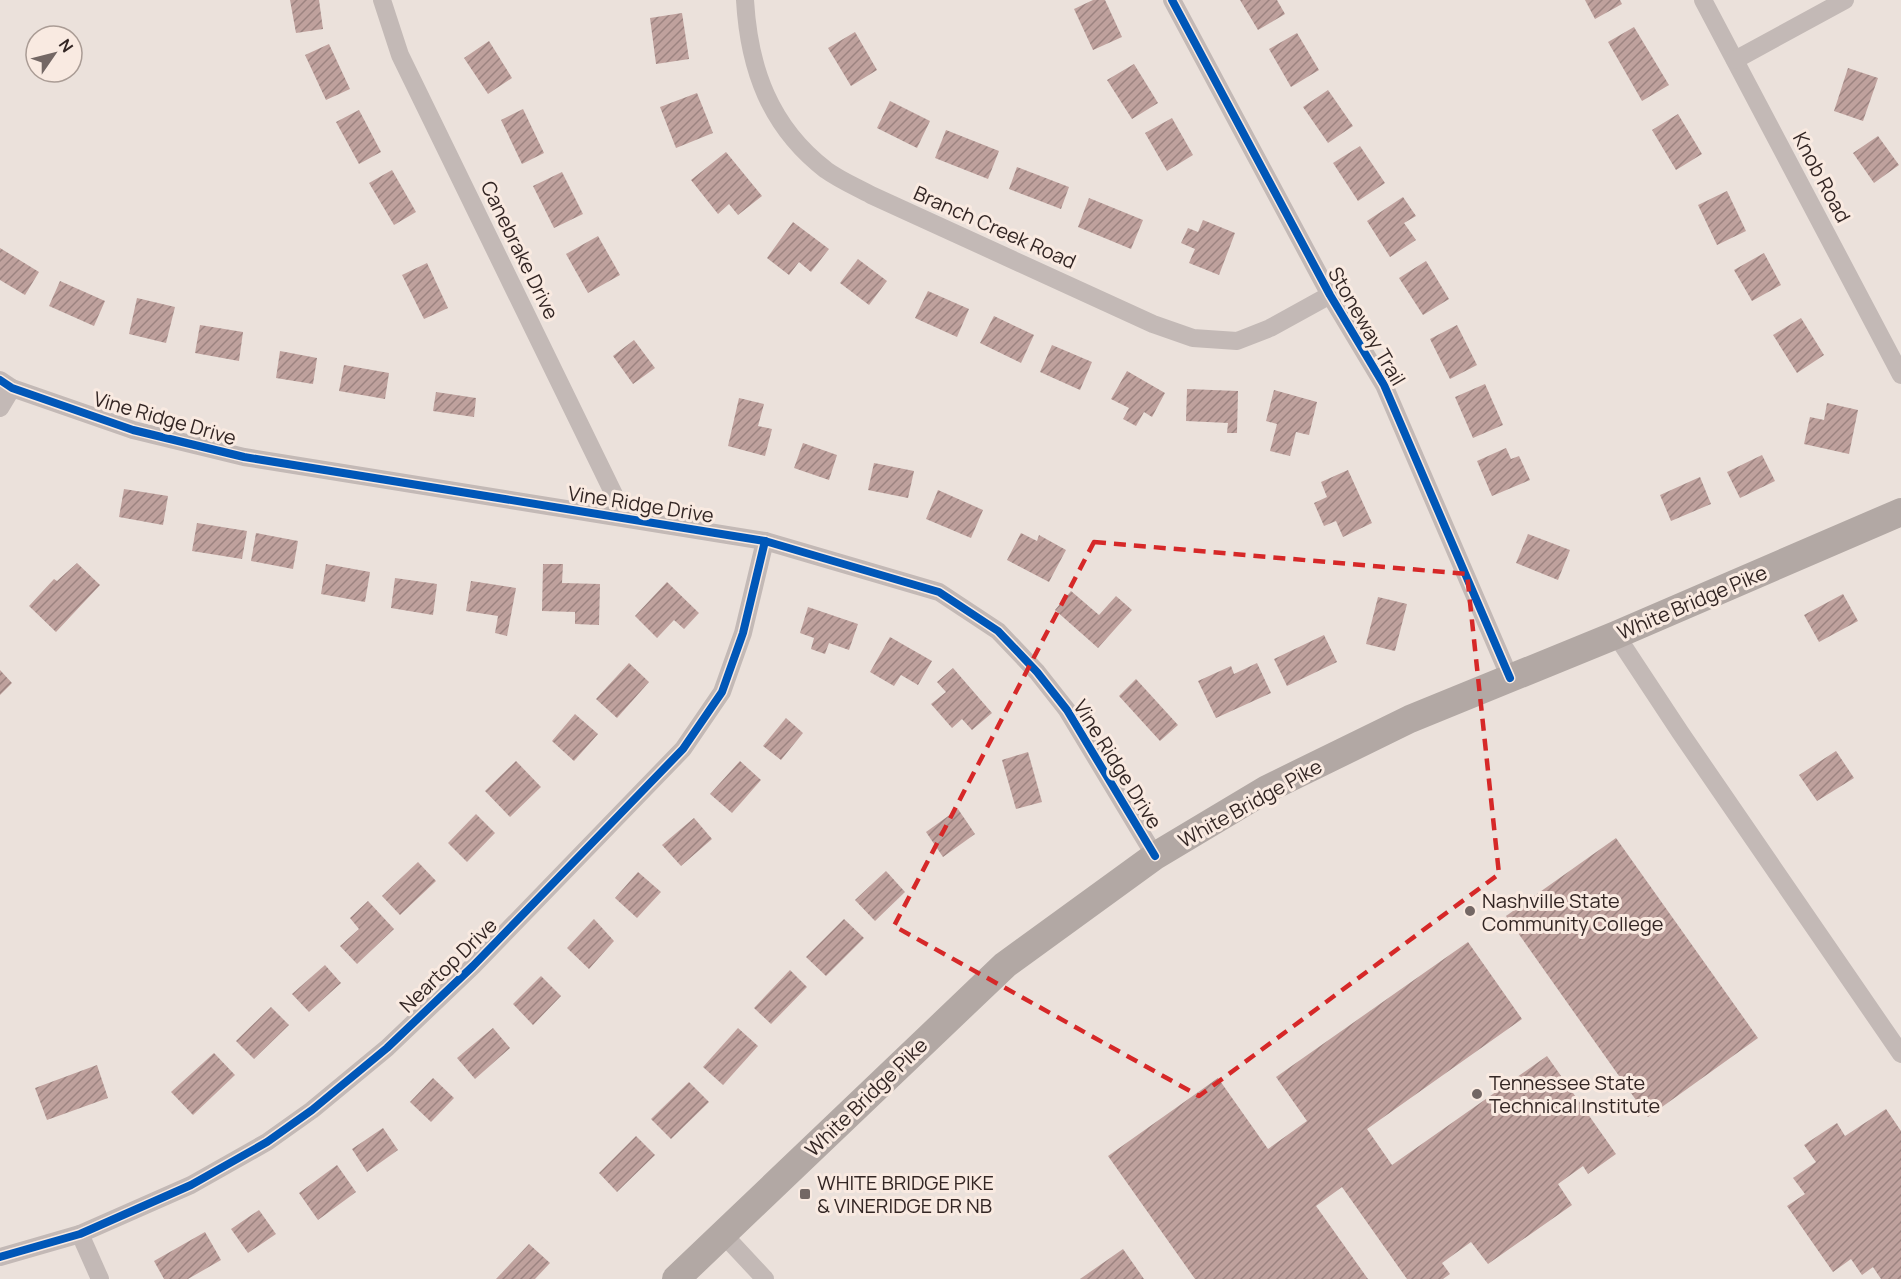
<svg xmlns="http://www.w3.org/2000/svg" width="1901" height="1279" font-family="Manrope,sans-serif">
  <defs>
    <pattern id="building-hatch" width="6" height="6" patternUnits="userSpaceOnUse" patternTransform="scale(1.5)"><rect width="6" height="6" fill="#bfa19d"/><path d="M-1 1l2-2M0 6l6-6M5 7l2-2" fill="none" stroke="#9c8380"/></pattern>
  </defs>
  <rect width="100%" height="100%" fill="#ebe1db"/>
  <g fill="url(#building-hatch)">
    <path d="M290 0H319L323 29 296 33Z"/>
    <path d="M1093 0H1105L1122 37 1093 50 1074 9Z"/>
    <path d="M1240 0H1277L1285 14 1258 30Z"/>
    <path d="M1585 0H1620L1622 4 1595 19Z"/>
    <path d="M682 13 689 59 656 64 650 18Z"/>
    <path d="M1634 27 1669 85 1642 101 1608 42Z"/>
    <path d="M855 32 877 70 851 86 828 48Z"/>
    <path d="M1297 33 1319 70 1291 87 1269 49Z"/>
    <path d="M489 41 512 78 488 94 464 58Z"/>
    <path d="M329 44 350 89 326 100 305 55Z"/>
    <path d="M1134 64 1158 103 1132 119 1107 80Z"/>
    <path d="M1848 68 1878 78 1863 121 1834 111Z"/>
    <path d="M1328 90 1353 126 1328 143 1303 107Z"/>
    <path d="M697 93 713 133 676 148 660 107Z"/>
    <path d="M890 101 930 121 917 148 877 128Z"/>
    <path d="M523 109 544 153 522 164 501 120Z"/>
    <path d="M359 110 381 152 359 164 336 122Z"/>
    <path d="M1678 114 1702 154 1676 170 1652 130Z"/>
    <path d="M1172 118 1193 155 1167 171 1145 133Z"/>
    <path d="M946 130 999 151 988 179 935 158Z"/>
    <path d="M1878 136 1899 165 1874 183 1853 153Z"/>
    <path d="M1360 146 1385 183 1358 201 1333 163Z"/>
    <path d="M726 152 762 196 738 215 729 204 718 214 691 180Z"/>
    <path d="M1017 167 1069 187 1061 209 1009 189Z"/>
    <path d="M392 170 416 212 394 225 369 183Z"/>
    <path d="M562 172 583 214 554 228 533 186Z"/>
    <path d="M1727 191 1746 231 1717 245 1698 205Z"/>
    <path d="M1403 197 1416 216 1404 223 1416 240 1390 257 1367 221Z"/>
    <path d="M1089 198 1143 220 1131 249 1078 227Z"/>
    <path d="M1203 220 1235 233 1219 275 1189 263 1195 249 1181 243 1188 228 1198 232Z"/>
    <path d="M793 222 829 249 811 272 799 262 789 275 767 258Z"/>
    <path d="M598 236 620 275 588 293 566 254Z"/>
    <path d="M0 248 39 272 25 295 0 280Z"/>
    <path d="M1764 253 1781 285 1752 301 1734 270Z"/>
    <path d="M858 259 887 281 869 305 840 283Z"/>
    <path d="M1426 261 1449 299 1423 315 1399 278Z"/>
    <path d="M427 263 448 308 424 319 402 275Z"/>
    <path d="M60 281 105 301 94 326 49 306Z"/>
    <path d="M928 291 969 309 957 337 915 318Z"/>
    <path d="M137 298 175 307 166 343 129 334Z"/>
    <path d="M994 316 1034 335 1021 363 980 343Z"/>
    <path d="M1801 318 1824 355 1797 373 1773 335Z"/>
    <path d="M200 325 243 332 239 361 195 353Z"/>
    <path d="M1457 325 1477 365 1450 379 1430 339Z"/>
    <path d="M634 340 655 368 633 384 613 356Z"/>
    <path d="M1052 345 1092 362 1080 390 1040 372Z"/>
    <path d="M280 351 317 358 313 384 276 378Z"/>
    <path d="M344 365 389 373 385 399 339 391Z"/>
    <path d="M1127 371 1165 393 1152 417 1144 412 1136 426 1123 419 1129 408 1111 399Z"/>
    <path d="M1485 384 1503 425 1473 438 1455 397Z"/>
    <path d="M1187 389 1238 391 1237 433H1227L1228 423 1186 421Z"/>
    <path d="M1274 390 1317 402 1309 435 1296 432 1290 456 1270 451 1277 424 1266 421Z"/>
    <path d="M436 392 476 398 474 417 433 411Z"/>
    <path d="M739 398 764 404 758 426 772 429 765 456 728 446Z"/>
    <path d="M1827 403 1858 410 1849 454 1804 444 1810 417 1824 420Z"/>
    <path d="M803 443 837 455 829 480 794 468Z"/>
    <path d="M1506 448 1511 459 1519 456 1530 480 1492 496 1477 461Z"/>
    <path d="M1762 455 1775 481 1740 498 1727 472Z"/>
    <path d="M874 463 914 471 908 498 868 490Z"/>
    <path d="M1348 470 1372 523 1343 537 1336 521 1324 526 1314 503 1327 497 1321 482Z"/>
    <path d="M1700 477 1711 504 1671 521 1660 495Z"/>
    <path d="M124 489 168 496 163 525 119 517Z"/>
    <path d="M938 490 983 510 971 538 926 519Z"/>
    <path d="M197 523 247 531 242 559 192 551Z"/>
    <path d="M256 533 298 541 293 569 251 561Z"/>
    <path d="M1021 533 1037 541 1039 535 1066 550 1049 582 1007 560Z"/>
    <path d="M1528 534 1570 550 1558 580 1516 563Z"/>
    <path d="M77 563 100 585 56 632 29 606 54 579 57 581Z"/>
    <path d="M326 564 370 572 365 602 321 594Z"/>
    <path d="M543 564H563L562 583 600 584 599 625 575 624V612L542 611Z"/>
    <path d="M395 578 437 584 433 615 391 608Z"/>
    <path d="M471 581 516 588 507 636 495 633 498 616 466 611Z"/>
    <path d="M667 582 699 613 684 629 674 620 657 638 635 616Z"/>
    <path d="M1071 591 1099 615 1116 596 1132 610 1098 648 1055 610Z"/>
    <path d="M1843 594 1858 621 1819 642 1804 615Z"/>
    <path d="M1378 597 1407 604 1395 651 1366 644Z"/>
    <path d="M808 607 858 624 849 650 829 643 825 654 811 649 814 638 800 633Z"/>
    <path d="M1324 635 1337 662 1287 686 1274 659Z"/>
    <path d="M890 637 932 661 918 685 901 675 894 686 870 672Z"/>
    <path d="M629 663 649 682 617 718 596 699Z"/>
    <path d="M1257 663 1271 693 1216 718 1198 681 1231 666 1234 674Z"/>
    <path d="M953 668 992 713 972 730 962 719 952 728 931 704 946 692 937 682Z"/>
    <path d="M0 670 12 683 0 695Z"/>
    <path d="M1136 679 1178 725 1160 741 1119 696Z"/>
    <path d="M575 714 598 734 574 761 552 741Z"/>
    <path d="M786 718 803 733 781 760 763 746Z"/>
    <path d="M1836 751 1854 778 1817 801 1799 775Z"/>
    <path d="M1028 752 1042 802 1016 809 1002 760Z"/>
    <path d="M516 761 541 787 510 817 485 791Z"/>
    <path d="M740 761 761 780 732 813 710 794Z"/>
    <path d="M958 809 975 834 943 857 926 832Z"/>
    <path d="M476 814 495 833 467 862 448 843Z"/>
    <path d="M694 818 712 839 681 866 662 845Z"/>
    <path d="M1616 838 1758 1038 1648 1117 1506 916Z"/>
    <path d="M418 862 436 881 400 915 382 896Z"/>
    <path d="M886 871 905 892 875 921 855 900Z"/>
    <path d="M638 872 661 892 637 918 615 898Z"/>
    <path d="M368 901 394 929 357 964 340 946 359 929 350 918Z"/>
    <path d="M594 919 614 941 589 969 567 948Z"/>
    <path d="M844 919 864 938 826 976 806 957Z"/>
    <path d="M1468 942 1522 1019 1367 1129 1392 1165 1547 1056 1616 1154 1588 1174 1583 1166 1558 1184 1572 1205 1488 1264 1471 1242 1442 1263 1450 1274 1443 1279H1407L1342 1187 1316 1206 1368 1279H1195L1108 1156 1218 1078 1268 1149 1307 1121 1276 1077Z"/>
    <path d="M325 965 341 983 309 1012 292 994Z"/>
    <path d="M790 970 807 987 771 1024 754 1008Z"/>
    <path d="M541 976 561 996 533 1025 513 1004Z"/>
    <path d="M271 1007 289 1025 254 1059 236 1041Z"/>
    <path d="M493 1028 510 1048 475 1079 457 1058Z"/>
    <path d="M738 1028 758 1046 723 1085 703 1067Z"/>
    <path d="M214 1053 235 1075 193 1115 171 1092Z"/>
    <path d="M97 1065 108 1098 47 1120 35 1088Z"/>
    <path d="M433 1078 454 1098 431 1122 410 1102Z"/>
    <path d="M689 1082 709 1102 671 1139 651 1119Z"/>
    <path d="M1886 1109 1901 1131V1279H1881L1873 1267 1862 1275 1851 1259 1833 1272 1787 1206 1805 1194 1793 1178 1816 1162 1804 1145 1837 1123 1845 1136Z"/>
    <path d="M383 1128 398 1150 367 1172 352 1149Z"/>
    <path d="M636 1136 655 1155 617 1192 599 1173Z"/>
    <path d="M337 1165 356 1192 318 1220 299 1193Z"/>
    <path d="M259 1210 276 1234 248 1253 231 1229Z"/>
    <path d="M205 1232 221 1260 188 1279H164L154 1261Z"/>
    <path d="M529 1244 550 1263 535 1279H496Z"/>
    <path d="M1123 1249 1144 1279H1080Z"/>
  </g>
  <g fill="none" stroke-linecap="round" stroke-linejoin="round">
    <g stroke="#c3b9b6" stroke-width="18">
      <path d="M382 0 400 55 625 517"/>
      <path d="M745 0C749 69 770 127 826 170 840 180 856 187 871 195L1153 324 1193 338 1237 341 1270 328 1330 295"/>
      <path d="M1172 0 1330 295 1384 385 1510 678"/>
      <path d="M1703 0 1901 375"/>
      <path d="M1735 60 1845 0"/>
      <path d="M0 380 12 388 133 430 244 457 765 541 939 592 998 631 1037 672 1067 710 1155 856"/>
      <path d="M0 408 12 388"/>
      <path d="M1616 635 1680 732 1901 1054"/>
      <path d="M80 1234 100 1279"/>
      <path d="M723 1234 765 1279"/>
      <path d="M0 1257 80 1234 191 1185 267 1142 312 1110 387 1048 473 966 683 749 722 692 743 633 765 541"/>
    </g>
    <path stroke="#b2a8a4" stroke-width="28" d="M676 1279 1005 965 1155 856 1267 789 1410 719 1616 635 1901 512"/>
    <defs>
      <g id="cycleway">
        <path d="M1172 0 1330 295 1384 385 1510 678"/>
        <path d="M0 380 12 388 133 430 244 457 765 541 939 592 998 631 1037 672 1067 710 1155 856"/>
        <path d="M0 1257 80 1234 191 1185 267 1142 312 1110 387 1048 473 966 683 749 722 692 743 633 765 541"/>
      </g>
    </defs>
    <use href="#cycleway" stroke="#f9eae1" stroke-width="11"/>
    <use href="#cycleway" stroke="#0057b8" stroke-width="8"/>
  </g>
  <path fill="none" stroke="#d62828" stroke-width="4.5" stroke-dasharray="12 8" stroke-linejoin="round" d="M1094 542 1467 574 1499 874 1199 1096 894 926Z"/>
  <g fill="#736764" stroke="#f9eae1" stroke-width="2">
    <circle cx="1470" cy="911" r="6"/>
    <circle cx="1477" cy="1094" r="6"/>
    <rect x="799" y="1188" width="12" height="12" rx="3"/>
  </g>
  <g text-anchor="middle" dominant-baseline="central" stroke-width="6" stroke-linejoin="round" paint-order="stroke">
    <g font-size="20" fill="#332624" stroke="#f9eae1">
      <text transform="translate(1822 177) rotate(62)">Knob Road</text>
      <text transform="translate(995 227) rotate(24)">Branch Creek Road</text>
      <text transform="translate(520 250) rotate(64)">Canebrake Drive</text>
      <text transform="translate(1367 326) rotate(60)">Stoneway Trail</text>
      <text transform="translate(165 418) rotate(16)">Vine Ridge Drive</text>
      <text transform="translate(641 504) rotate(9)">Vine Ridge Drive</text>
      <text transform="translate(1692 602) rotate(-23)">White Bridge Pike</text>
      <text transform="translate(1118 764) rotate(58)">Vine Ridge Drive</text>
      <text transform="translate(1250 803) rotate(-29)">White Bridge Pike</text>
      <text transform="translate(448 965) rotate(-44)">Neartop Drive</text>
      <text transform="translate(866 1097) rotate(-44)">White Bridge Pike</text>
    </g>
    <g font-size="20" fill="#332624" stroke="#f9eae1" text-anchor="start">
      <text x="1482" y="900">Nashville State<tspan x="1482" dy="23">Community College</tspan></text>
      <text x="1489" y="1082">Tennessee State<tspan x="1489" dy="23">Technical Institute</tspan></text>
      <text x="817" y="1182">WHITE BRIDGE PIKE<tspan x="817" dy="23">&amp; VINERIDGE DR NB</tspan></text>
    </g>
  </g>
  <g transform="translate(54 54) rotate(55)"><circle r="28" fill="#f9eae1" stroke="#aa9c95" stroke-width="1.5"/>
  <path d="M0-4.5L10 22L0 15L-10 22Z" fill="#736764"/>
  <text y="-9" font-size="16" font-weight="bold" text-anchor="middle" fill="#332624">N</text>
  </g>
</svg>
